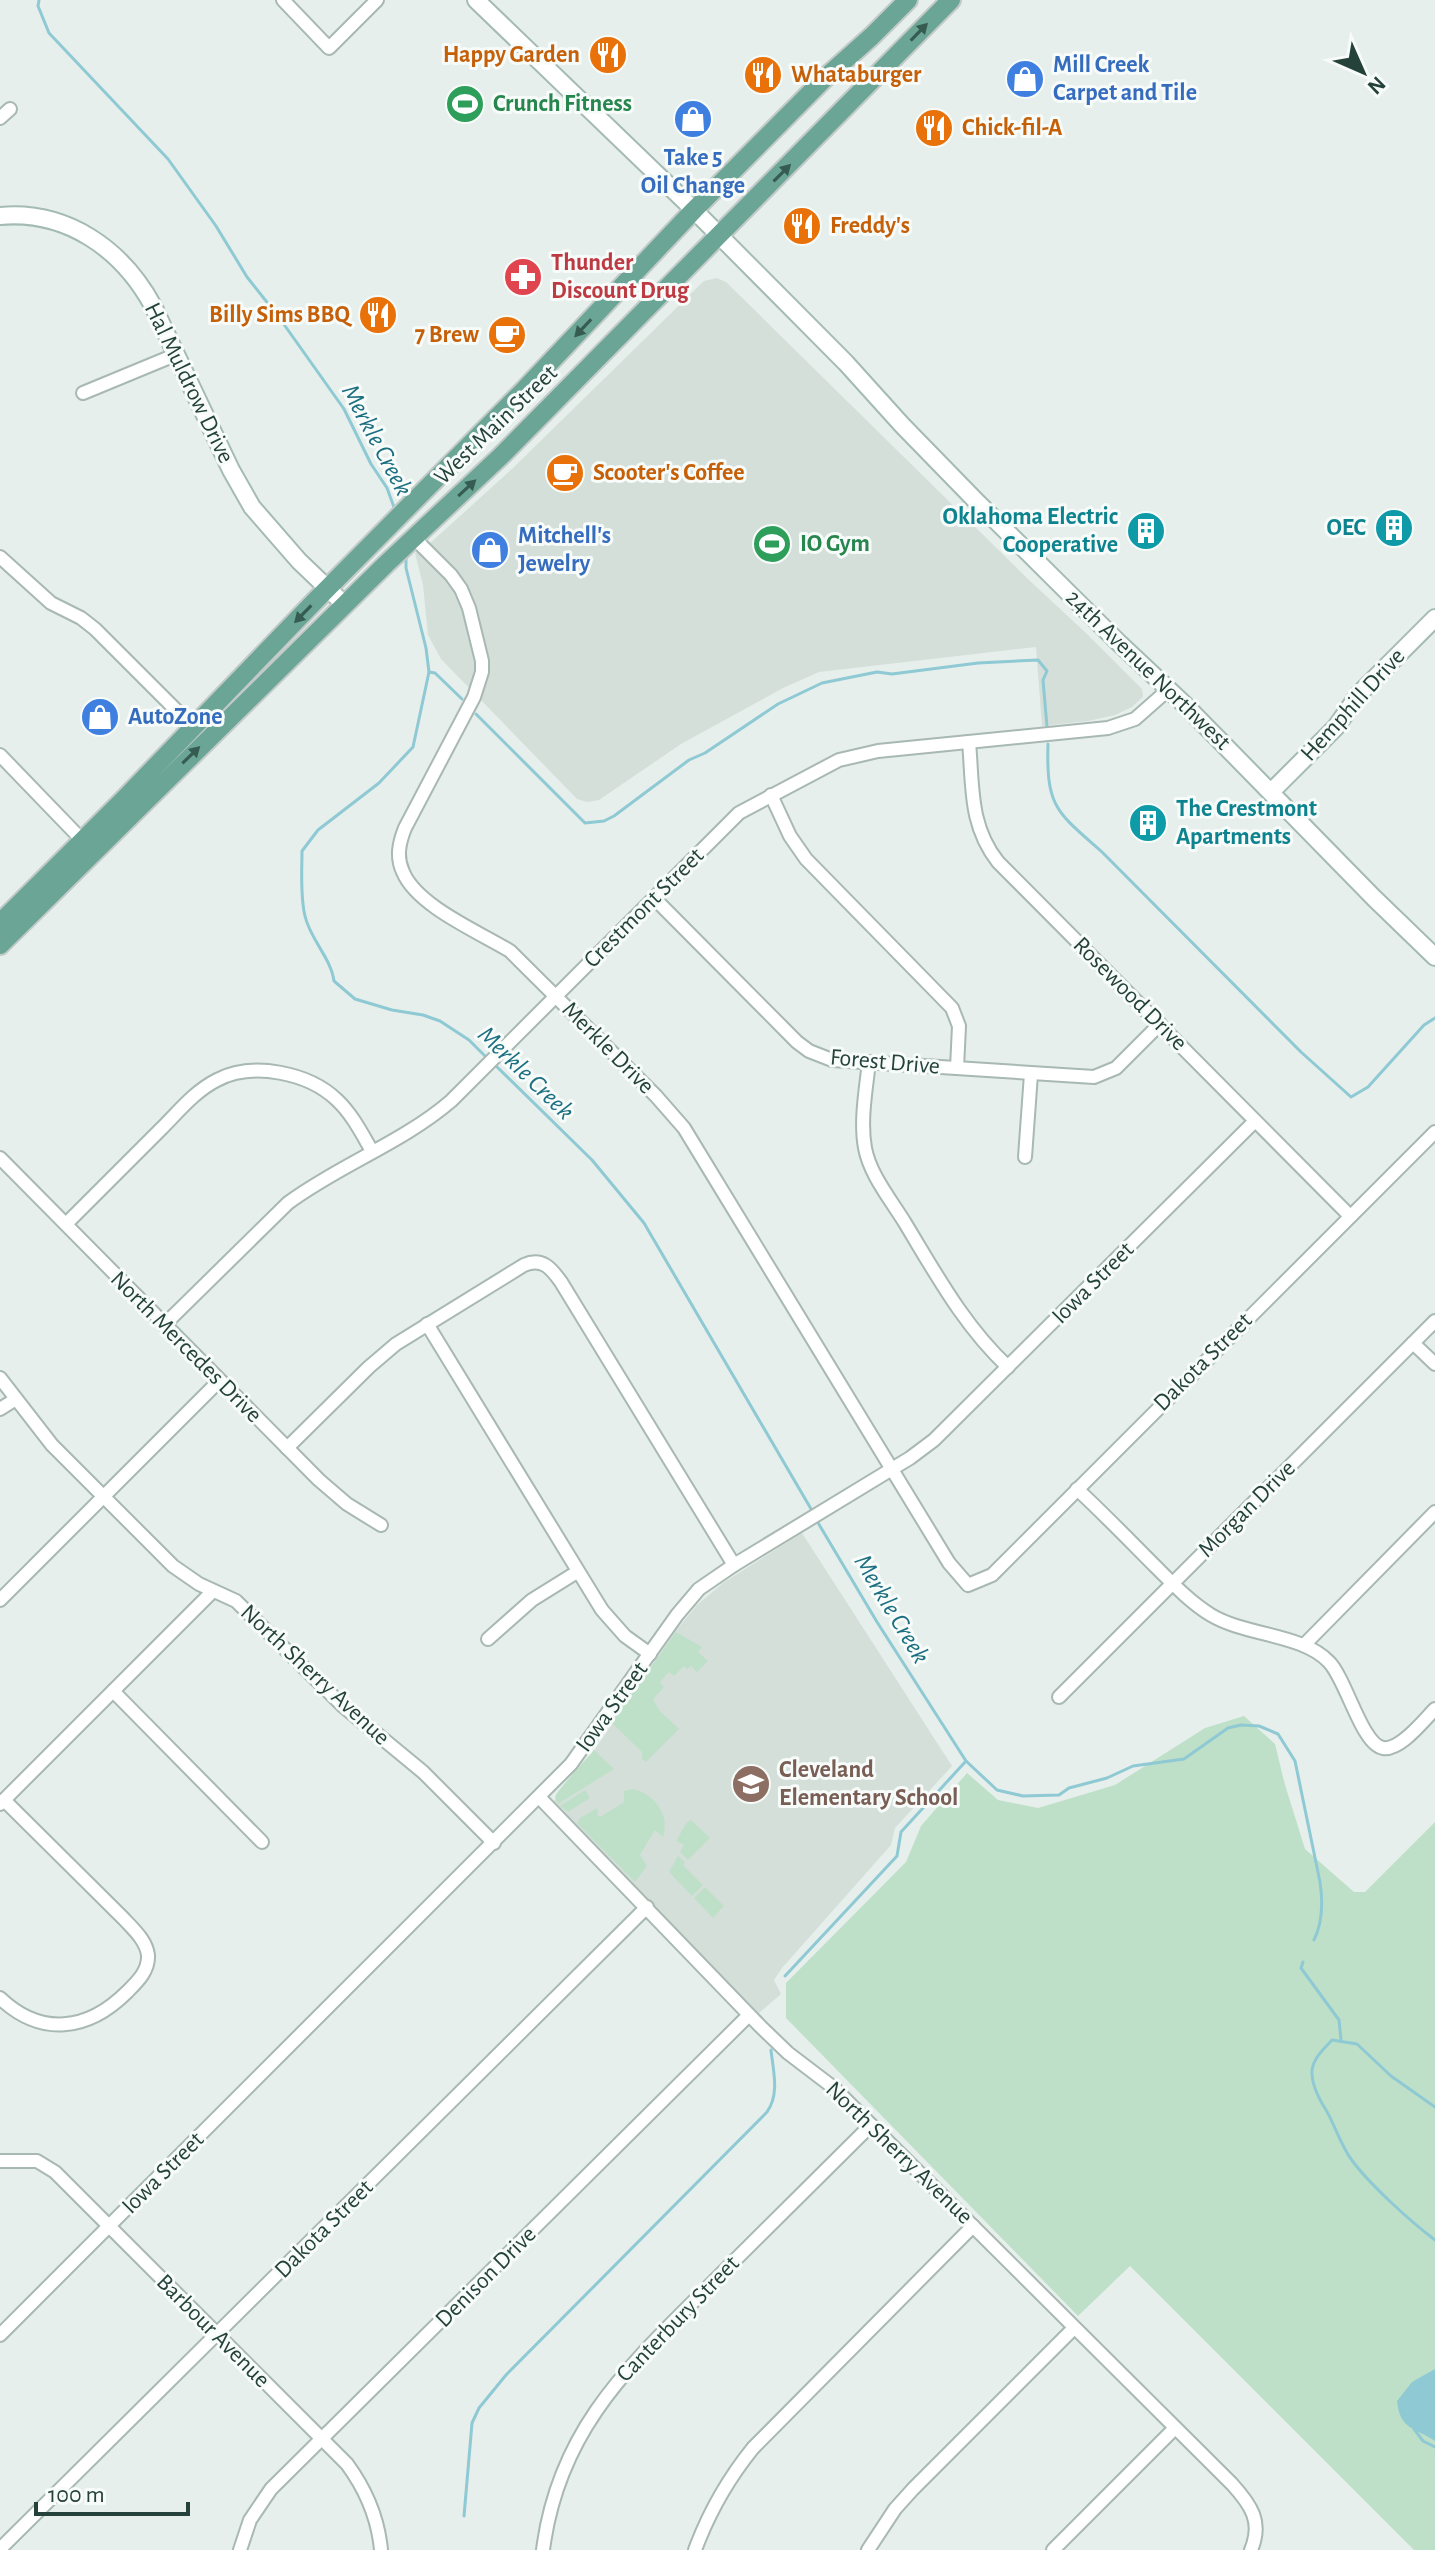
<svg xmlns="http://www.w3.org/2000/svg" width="1435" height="2550" font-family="'Alegreya Sans',sans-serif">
  <rect width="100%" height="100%" fill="#e6efeb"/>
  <g fill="#d4dfda">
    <path d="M717 278 726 282 1029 580 1088 635 1142 689 1143 697 1132 707 1115 715 1088 721 1042 726 1036 647 819 672 783 688 681 744 599 800 587 802 577 799 441 659 428 635 423 585 415 553 427 546 513 468 704 281Z"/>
    <path d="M802 1533 952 1766 895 1828 891 1845 782 1968 774 1980 781 1994 759 2013 553 1802 595 1749 674 1633 697 1605 723 1583Z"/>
  </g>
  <g fill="#bfe0c8">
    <path d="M676 1632 702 1647 698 1652 708 1661 697 1672 691 1666 687 1669 684 1666 674 1676 669 1672 660 1682 664 1687 653 1699 659 1710 679 1729 646 1762 642 1759V1752L611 1722Z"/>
    <path d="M1244 1716 1275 1744 1285 1785 1305 1849 1354 1892H1365L1435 1822V2550H1414L1130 2266 1078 2316 786 2018V1983L906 1862 921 1826 967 1773 998 1800 1038 1808 1115 1785 1205 1728Z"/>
    <path d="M594 1750 614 1769 558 1804 555 1797C558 1789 586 1760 594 1750Z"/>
    <path d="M633 1789C654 1793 671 1816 663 1837L655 1830 640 1855 647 1866 635 1882 577 1823 580 1818 597 1808 598 1816 600 1817 624 1802V1791Z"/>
    <path d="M585 1790 590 1798 568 1812 560 1806Z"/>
    <path d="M691 1820 710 1838 688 1860 680 1852 684 1845 676 1841 687 1822Z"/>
    <path d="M678 1856 685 1862 683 1865 703 1885 692 1896 669 1872Z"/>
    <path d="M705 1887 724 1906 713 1918 694 1898Z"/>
  </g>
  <path fill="#8ec9d4" d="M1435 2369V2441C1414 2427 1400 2430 1397 2401L1412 2382Z"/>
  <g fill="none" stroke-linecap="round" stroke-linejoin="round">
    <g stroke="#8ec9d4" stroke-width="3">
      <path d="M39 0 38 6 49 33 168 159 216 226 247 277 278 316 344 409 371 464 387 488 395 510"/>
      <path d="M406 556V568L426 648 429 672 413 747 379 783 318 830 302 851C302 871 300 896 305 916 310 939 331 958 334 981L355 999 392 1010 423 1015 440 1021 469 1040 488 1059"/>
      <path d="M429 672 435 673 462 699"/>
      <path d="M476 714 585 823 604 821 614 816 689 760 705 753 778 704 822 683 877 672 892 674 978 663 1038 660 1047 671 1043 680 1047 727"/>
      <path d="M1048 744C1046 808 1057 812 1102 852L1301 1052 1351 1097 1368 1087 1424 1025 1435 1018"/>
      <path d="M494 1064 592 1160 644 1223 814 1514"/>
      <path d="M817 1521 877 1622 966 1761 997 1790 1023 1796 1059 1795 1069 1788 1107 1778 1133 1766 1184 1759 1228 1728 1241 1725 1259 1726 1278 1734 1295 1761 1320 1882C1323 1902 1323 1922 1314 1940"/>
      <path d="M1303 1962 1301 1968 1339 2020 1341 2040"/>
      <path d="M785 1976 897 1856 901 1832 966 1761"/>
      <path d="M1435 2107 1391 2076 1357 2044 1332 2040C1324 2049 1314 2057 1312 2070 1311 2084 1319 2099 1326 2110 1335 2125 1340 2144 1351 2159 1368 2183 1411 2222 1435 2240"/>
      <path d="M1414 2429 1423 2441 1435 2447"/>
      <path d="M464 2516 472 2423 479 2408 506 2375 767 2112C780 2094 773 2070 771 2050"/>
    </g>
    <defs>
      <g id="street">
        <path d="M283 0 329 48 377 0"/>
        <path d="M0 118 10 109"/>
        <path d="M83 393 175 355"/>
        <path d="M414 538 451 575 461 589 469 608 482 661V672L474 697 405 828C399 843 396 857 403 872 417 906 479 932 510 951L521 962 656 1096 684 1128 949 1563 968 1585 992 1575 1435 1132"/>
        <path d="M0 557 51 603 81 618 95 629 193 727"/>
        <path d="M969 742C973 787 969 825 998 862L1350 1216"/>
        <path d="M0 755 83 841"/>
        <path d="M771 795 790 836 806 859 952 1008 959 1026 957 1068"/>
        <path d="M654 898 797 1042 809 1051 832 1060 1094 1077 1116 1068 1160 1024"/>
        <path d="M869 1062C866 1089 860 1121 865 1148 870 1175 891 1200 905 1223 936 1274 964 1326 1008 1367"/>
        <path d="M1025 1157 1031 1074"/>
        <path d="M0 1158 319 1480 347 1504 381 1525"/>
        <path d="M66 1224C98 1192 130 1160 162 1128 179 1111 195 1091 217 1080 253 1061 309 1073 337 1100 352 1114 362 1134 372 1151"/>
        <path d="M427 1324 602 1610 625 1636 650 1654"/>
        <path d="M164 1325 288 1203C339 1165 402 1143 451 1101L739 813 839 760 878 751 1108 728 1135 719 1169 689"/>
        <path d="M1413 1343 1435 1364"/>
        <path d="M0 1378 52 1445 173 1566 199 1584 236 1601 343 1706 423 1772 494 1843"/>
        <path d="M0 1409 16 1399"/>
        <path d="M287 1448 369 1367 396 1344 524 1265C542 1257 551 1268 561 1282L734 1565"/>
        <path d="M1077 1489C1104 1514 1130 1541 1156 1567 1173 1584 1190 1602 1211 1615 1246 1636 1303 1634 1329 1662 1346 1679 1362 1745 1383 1748 1400 1751 1424 1720 1435 1709"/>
        <path d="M0 1600 219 1381"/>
        <path d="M488 1639 532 1600 577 1572"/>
        <path d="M1304 1645 1435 1512"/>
        <path d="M113 1691 262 1842"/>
        <path d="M1059 1697 1435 1321"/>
        <path d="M539 1797 760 2026 788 2053 834 2088 1232 2484C1251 2505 1263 2522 1251 2550"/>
        <path d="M0 1804 213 1591"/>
        <path d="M0 1998C41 2037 88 2031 127 1992 137 1982 149 1971 148 1955 146 1940 133 1929 124 1919L4 1800"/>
        <path d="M0 2161H37L55 2172 347 2464C366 2490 378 2517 381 2550"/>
        <path d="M0 2335 571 1764 677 1615 699 1589 734 1565 910 1458 934 1440 1255 1121"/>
        <path d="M0 2549 647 1907"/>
        <path d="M240 2550 250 2520 271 2489 749 2015"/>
        <path d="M543 2550C559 2424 636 2360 720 2275 770 2225 821 2175 871 2125"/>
        <path d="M695 2550C709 2512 728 2479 753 2448L973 2226"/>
        <path d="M868 2550 895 2509 913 2489 1074 2328"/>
        <path d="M1053 2550 1175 2428"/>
      </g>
      <g id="secondary">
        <path d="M476 0 694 210 846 363 902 425 976 501 1118 642 1183 703 1374 898 1435 957"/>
        <path d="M0 216C67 210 122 249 153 306L231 470 252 507 299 561 345 605"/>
        <path d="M1271 792 1336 727 1359 694 1435 618"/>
      </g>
      <g id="primary">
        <path d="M0 923 124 799 316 600 523 391 694 210 825 78 872 36 908 0"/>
        <path d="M0 945 386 564 501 456 951 0"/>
      </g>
    </defs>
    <use href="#street" stroke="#a8b8b2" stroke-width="16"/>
    <use href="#secondary" stroke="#a4bbb3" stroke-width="20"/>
    <use href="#primary" stroke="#c2cac8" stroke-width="22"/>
    <use href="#street" stroke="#fff" stroke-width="12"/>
    <use href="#secondary" stroke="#fff" stroke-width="16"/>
    <use href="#primary" stroke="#6aa596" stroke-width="18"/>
  </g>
  <defs><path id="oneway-solid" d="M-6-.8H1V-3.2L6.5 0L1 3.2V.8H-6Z" transform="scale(2)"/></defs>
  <g fill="#365b51">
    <use href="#oneway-solid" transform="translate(919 32) rotate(-46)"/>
    <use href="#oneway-solid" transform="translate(782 173) rotate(-45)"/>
    <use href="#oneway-solid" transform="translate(583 328) rotate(133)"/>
    <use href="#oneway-solid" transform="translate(467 488) rotate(-43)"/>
    <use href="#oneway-solid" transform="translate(303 614) rotate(134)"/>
    <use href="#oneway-solid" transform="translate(191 755) rotate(-44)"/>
  </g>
  <defs>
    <symbol id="restaurant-disc" viewBox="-11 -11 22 22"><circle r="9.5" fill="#e8710a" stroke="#f7fbf9"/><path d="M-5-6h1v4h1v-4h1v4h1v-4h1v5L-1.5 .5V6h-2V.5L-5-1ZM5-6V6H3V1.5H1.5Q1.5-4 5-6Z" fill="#fff"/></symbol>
    <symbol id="shop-disc" viewBox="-11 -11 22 22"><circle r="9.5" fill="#3f7fe0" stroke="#f7fbf9"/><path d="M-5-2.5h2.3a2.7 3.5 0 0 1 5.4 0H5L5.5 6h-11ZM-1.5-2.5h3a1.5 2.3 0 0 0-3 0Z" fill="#fff"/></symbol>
    <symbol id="stadium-disc" viewBox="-11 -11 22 22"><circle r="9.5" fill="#2e9e5b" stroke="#f7fbf9"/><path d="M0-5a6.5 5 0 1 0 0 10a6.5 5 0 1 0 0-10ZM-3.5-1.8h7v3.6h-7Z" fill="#fff"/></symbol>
    <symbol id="pharmacy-disc" viewBox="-11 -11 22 22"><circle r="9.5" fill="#e0444e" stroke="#f7fbf9"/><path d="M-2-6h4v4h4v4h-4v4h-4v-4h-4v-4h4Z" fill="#fff"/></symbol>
    <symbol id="cafe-disc" viewBox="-11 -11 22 22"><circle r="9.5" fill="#e8710a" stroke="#f7fbf9"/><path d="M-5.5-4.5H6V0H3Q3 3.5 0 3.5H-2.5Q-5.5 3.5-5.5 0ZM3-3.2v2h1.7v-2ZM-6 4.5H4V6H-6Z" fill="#fff"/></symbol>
    <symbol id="building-disc" viewBox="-11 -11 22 22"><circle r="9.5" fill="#0f9aa8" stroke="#f7fbf9"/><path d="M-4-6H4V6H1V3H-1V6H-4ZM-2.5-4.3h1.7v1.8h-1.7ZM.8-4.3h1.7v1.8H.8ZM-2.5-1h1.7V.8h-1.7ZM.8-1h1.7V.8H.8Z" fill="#fff"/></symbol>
    <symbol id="school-disc" viewBox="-11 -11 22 22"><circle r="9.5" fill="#8d6e63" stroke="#f7fbf9"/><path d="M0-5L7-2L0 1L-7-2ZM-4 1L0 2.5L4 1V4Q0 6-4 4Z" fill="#fff"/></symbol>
  </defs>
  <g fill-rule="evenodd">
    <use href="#restaurant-disc" x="586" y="33" width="44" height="44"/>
    <use href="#restaurant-disc" x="741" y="53" width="44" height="44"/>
    <use href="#shop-disc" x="1003" y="57" width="44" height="44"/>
    <use href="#stadium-disc" x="443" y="82" width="44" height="44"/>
    <use href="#shop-disc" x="671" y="97" width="44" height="44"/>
    <use href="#restaurant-disc" x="912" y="106" width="44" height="44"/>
    <use href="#restaurant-disc" x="780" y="204" width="44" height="44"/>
    <use href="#pharmacy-disc" x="501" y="255" width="44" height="44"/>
    <use href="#restaurant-disc" x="356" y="293" width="44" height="44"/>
    <use href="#cafe-disc" x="485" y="313" width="44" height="44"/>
    <use href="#cafe-disc" x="543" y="451" width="44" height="44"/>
    <use href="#building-disc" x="1372" y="506" width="44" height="44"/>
    <use href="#building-disc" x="1124" y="509" width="44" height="44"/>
    <use href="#stadium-disc" x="750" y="522" width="44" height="44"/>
    <use href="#shop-disc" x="468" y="528" width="44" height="44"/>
    <use href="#shop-disc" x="78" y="695" width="44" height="44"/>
    <use href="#building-disc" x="1126" y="801" width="44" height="44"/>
    <use href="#school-disc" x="729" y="1762" width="44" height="44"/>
  </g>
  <g text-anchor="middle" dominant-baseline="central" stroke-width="6" stroke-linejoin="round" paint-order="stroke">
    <g font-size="24" font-weight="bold" fill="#c56008" stroke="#f7fbf9" text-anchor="start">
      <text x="580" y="55" text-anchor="end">Happy Garden</text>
      <text x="791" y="75">Whataburger</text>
      <text x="962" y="128">Chick-fil-A</text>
      <text x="830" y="226">Freddy's</text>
      <text x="350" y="315" text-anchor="end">Billy Sims BBQ</text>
      <text x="479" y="335" text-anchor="end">7 Brew</text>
      <text x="593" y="473">Scooter's Coffee</text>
    </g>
    <g font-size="24" font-weight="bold" fill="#366cbe" stroke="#f7fbf9" text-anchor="start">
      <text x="1053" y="65">Mill Creek<tspan x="1053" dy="28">Carpet and Tile</tspan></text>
      <text x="693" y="158" text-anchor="middle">Take 5<tspan x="693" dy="28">Oil Change</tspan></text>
      <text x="518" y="536">Mitchell's<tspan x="518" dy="28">Jewelry</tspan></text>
      <text x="128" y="717">AutoZone</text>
    </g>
    <g font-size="24" font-weight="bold" fill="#27864d" stroke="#f7fbf9" text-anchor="start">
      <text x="493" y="104">Crunch Fitness</text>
      <text x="800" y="544">IO Gym</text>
    </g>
    <g font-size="24" font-weight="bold" fill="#be3a42" stroke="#f7fbf9" text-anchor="start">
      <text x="551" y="263">Thunder<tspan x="551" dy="28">Discount Drug</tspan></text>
    </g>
    <g font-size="24" fill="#24423a" stroke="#f7fbf9">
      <text transform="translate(189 383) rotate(64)">Hal Muldrow Drive</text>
      <text transform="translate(496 425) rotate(-44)">West Main Street</text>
      <text transform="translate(1148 670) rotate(44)">24th Avenue Northwest</text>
      <text transform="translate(1353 705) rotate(-48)">Hemphill Drive</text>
      <text transform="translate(644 908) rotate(-45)">Crestmont Street</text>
      <text transform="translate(1130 994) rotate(45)">Rosewood Drive</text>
      <text transform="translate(608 1048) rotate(45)">Merkle Drive</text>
      <text transform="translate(885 1062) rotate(5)">Forest Drive</text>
      <text transform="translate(1093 1283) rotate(-45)">Iowa Street</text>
      <text transform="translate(186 1347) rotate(45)">North Mercedes Drive</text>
      <text transform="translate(1203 1362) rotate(-45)">Dakota Street</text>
      <text transform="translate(1247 1509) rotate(-45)">Morgan Drive</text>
      <text transform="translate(315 1675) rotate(43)">North Sherry Avenue</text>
      <text transform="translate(612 1707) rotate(-54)">Iowa Street</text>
      <text transform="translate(899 2153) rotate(44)">North Sherry Avenue</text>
      <text transform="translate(163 2173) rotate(-45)">Iowa Street</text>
      <text transform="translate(324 2229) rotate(-45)">Dakota Street</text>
      <text transform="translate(486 2277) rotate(-45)">Denison Drive</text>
      <text transform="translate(678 2319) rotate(-46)">Canterbury Street</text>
      <text transform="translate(213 2331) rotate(45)">Barbour Avenue</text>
    </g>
    <g font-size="24" font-weight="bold" fill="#0d838f" stroke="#f7fbf9" text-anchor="end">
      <text x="1118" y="517">Oklahoma Electric<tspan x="1118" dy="28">Cooperative</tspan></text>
      <text x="1366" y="528">OEC</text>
      <text x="1176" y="809" text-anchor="start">The Crestmont<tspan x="1176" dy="28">Apartments</tspan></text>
    </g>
    <g font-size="24" font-weight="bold" fill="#785e54" stroke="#f7fbf9" text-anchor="start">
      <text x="779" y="1770">Cleveland<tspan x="779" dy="28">Elementary School</tspan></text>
    </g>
    <g font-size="26" font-style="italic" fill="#1c6f80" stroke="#f7fbf9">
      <text transform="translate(377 440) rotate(62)">Merkle Creek</text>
      <text transform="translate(526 1073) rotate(44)">Merkle Creek</text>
      <text transform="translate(892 1609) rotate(59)">Merkle Creek</text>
    </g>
  </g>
  <g transform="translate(1363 72) rotate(135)" stroke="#f7fbf9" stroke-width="6" paint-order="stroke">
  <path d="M0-6L14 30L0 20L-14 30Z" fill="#24423a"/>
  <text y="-12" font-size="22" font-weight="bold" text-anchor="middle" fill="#24423a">N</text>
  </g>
  <path d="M36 2502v12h152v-12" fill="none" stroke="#24423a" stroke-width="4"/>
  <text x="48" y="2502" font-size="24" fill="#24423a" stroke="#f7fbf9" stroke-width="6" paint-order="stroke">100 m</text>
</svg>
